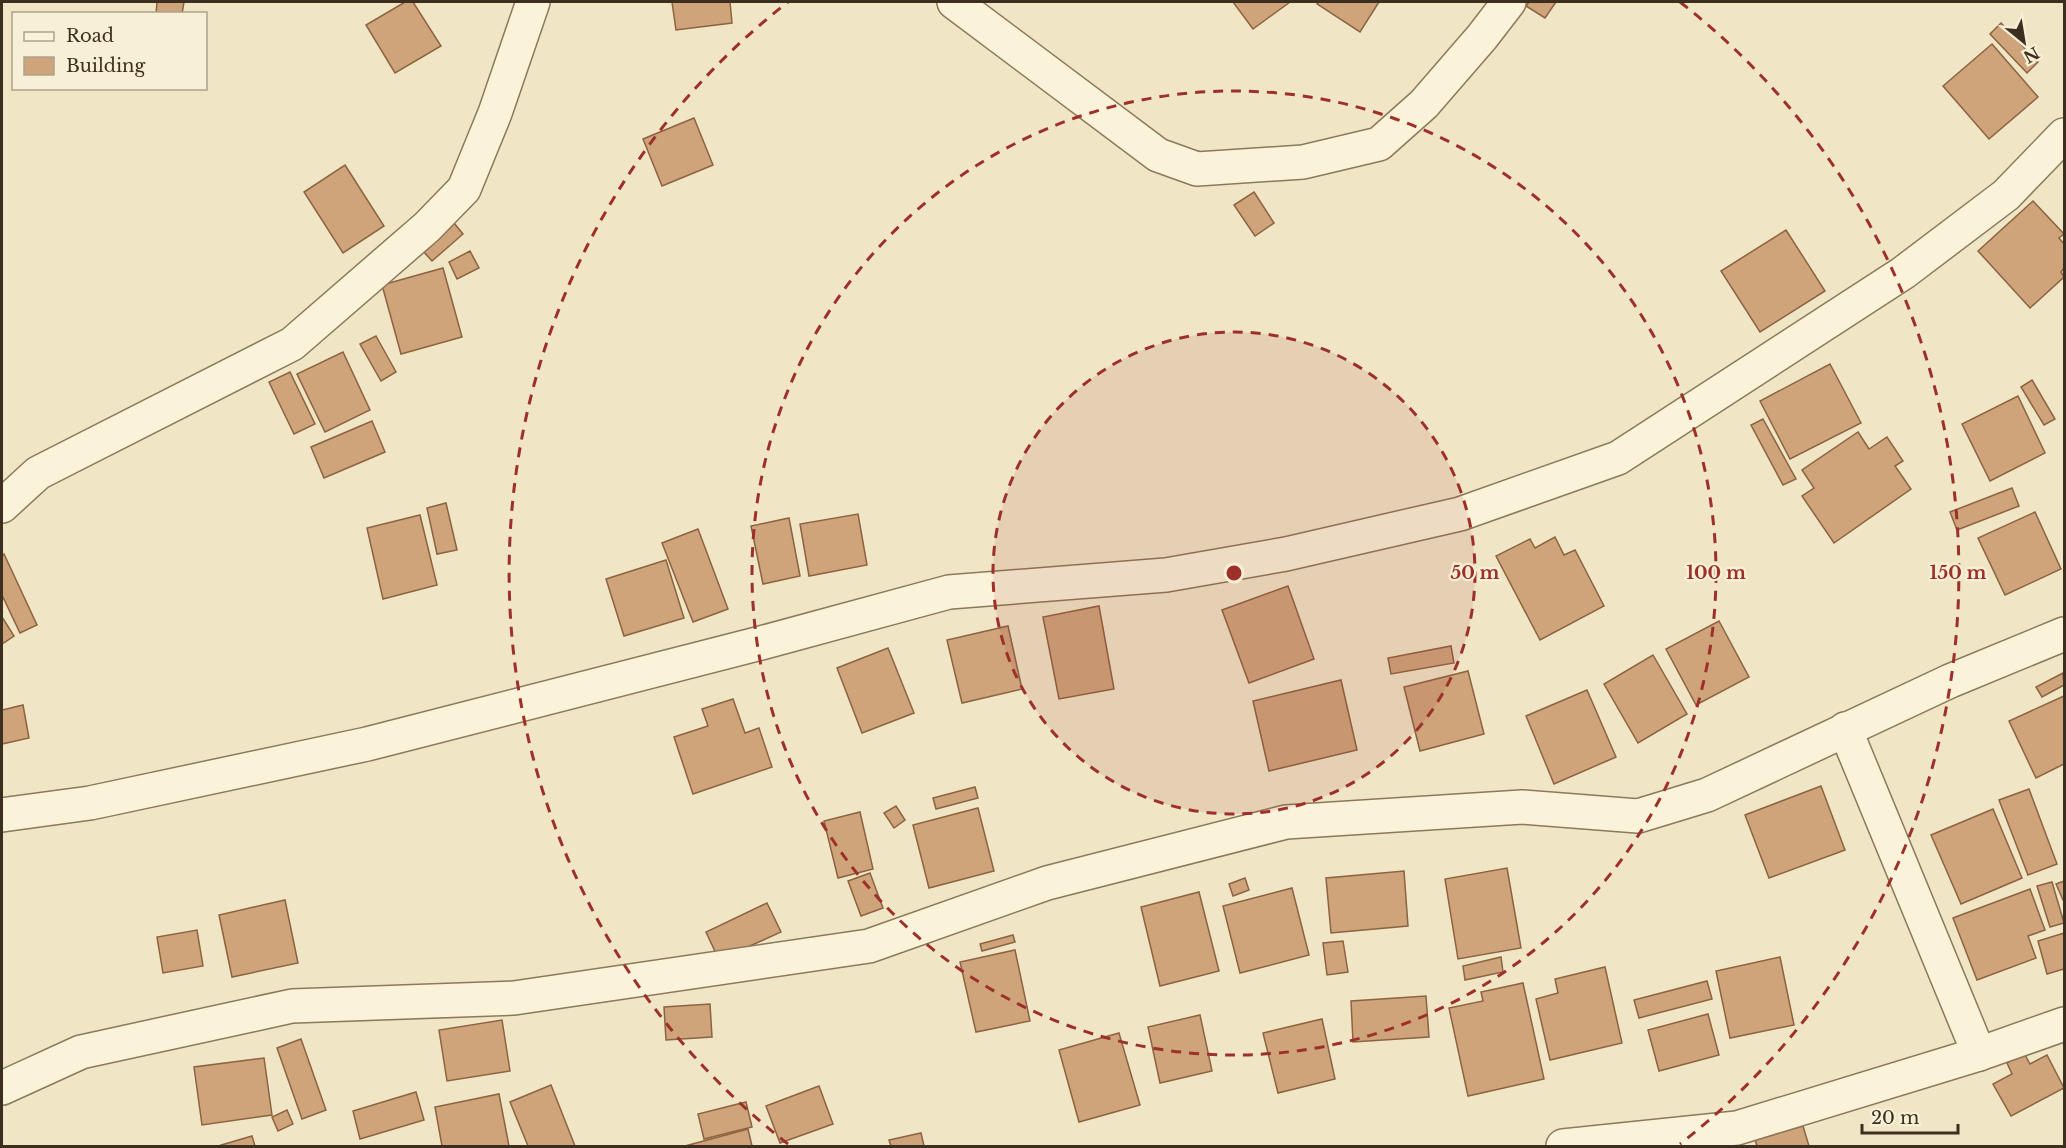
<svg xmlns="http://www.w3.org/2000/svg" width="2066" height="1148" font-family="'Libre Baskerville',serif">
  <rect width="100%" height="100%" fill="#f0e6c6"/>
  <g fill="#cfa47b" stroke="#8c6340" stroke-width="1.5">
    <path d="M157 2H184L182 14H156Z"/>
    <path d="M405 2H413L441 46 395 73 366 25Z"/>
    <path d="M672 2H730L732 23 676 30Z"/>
    <path d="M1233 2H1290L1253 29Z"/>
    <path d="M1319 2H1379L1360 32 1317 4Z"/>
    <path d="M1529 2H1556L1545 18 1526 6Z"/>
    <path d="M2001 23 2038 62 2027 73 1990 34Z"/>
    <path d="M1992 44 2038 97 1989 139 1943 86Z"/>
    <path d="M694 118 713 165 662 186 643 139Z"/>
    <path d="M345 165 384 226 343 253 304 192Z"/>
    <path d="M1254 192 1274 223 1255 236 1234 205Z"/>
    <path d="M2033 201 2064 234 2059 238 2064 244V268L2061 272 2064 277 2030 308 1978 251Z"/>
    <path d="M454 223 463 234 432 261 423 251Z"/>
    <path d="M1786 230 1825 291 1760 332 1721 271Z"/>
    <path d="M470 251 479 268 457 279 449 262Z"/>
    <path d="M443 268 462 337 401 354 382 285Z"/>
    <path d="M376 336 396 372 381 381 360 344Z"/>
    <path d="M343 352 370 410 325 432 297 374Z"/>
    <path d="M1830 364 1861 423 1790 459 1760 401Z"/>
    <path d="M290 372 315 424 294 434 269 382Z"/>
    <path d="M2032 380 2055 419 2044 425 2021 387Z"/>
    <path d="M2018 396 2045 453 1990 481 1962 424Z"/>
    <path d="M1763 419 1796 479 1783 485 1751 425Z"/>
    <path d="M372 421 385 452 324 478 311 447Z"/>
    <path d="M1858 432 1869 449 1887 437 1903 461 1895 466 1911 489 1834 543 1802 496 1814 488 1802 470Z"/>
    <path d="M2012 488 2019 506 1957 530 1950 512Z"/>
    <path d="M446 503 457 550 437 554 427 508Z"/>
    <path d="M2035 512 2061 569 2005 595 1978 538Z"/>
    <path d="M858 514 867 565 809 576 800 524Z"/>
    <path d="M420 515 437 585 383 599 367 528Z"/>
    <path d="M789 518 800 576 763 584 751 526Z"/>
    <path d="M698 529 728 609 693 622 662 543Z"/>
    <path d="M1555 537 1564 555 1575 550 1604 606 1540 640 1496 556 1530 539 1535 548Z"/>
    <path d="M4 554 37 625 20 633 2 595V556Z"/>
    <path d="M666 560 684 618 624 636 606 579Z"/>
    <path d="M1288 586 1314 659 1249 683 1222 610Z"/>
    <path d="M1099 606 1114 689 1059 699 1043 617Z"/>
    <path d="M2 617 14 636 2 644Z"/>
    <path d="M1719 621 1749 677 1696 705 1666 649Z"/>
    <path d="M1008 626 1022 689 962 703 947 640Z"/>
    <path d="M1451 646 1454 663 1391 674 1388 658Z"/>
    <path d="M888 648 914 713 862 733 837 668Z"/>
    <path d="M1653 655 1687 714 1638 743 1604 684Z"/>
    <path d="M1468 671 1484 734 1420 751 1404 687Z"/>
    <path d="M2063 673 2064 685 2042 697 2036 687Z"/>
    <path d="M1341 680 1357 750 1269 771 1253 701Z"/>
    <path d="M1587 690 1616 757 1554 784 1526 716Z"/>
    <path d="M2064 696V764L2036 778 2009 721Z"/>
    <path d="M733 699 745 733 759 728 772 767 693 794 674 737 708 726 702 709Z"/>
    <path d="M23 705 29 738 2 744V710Z"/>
    <path d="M1821 786 1845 850 1769 878 1745 815Z"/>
    <path d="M975 787 978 798 936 809 933 798Z"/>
    <path d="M2029 789 2057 864 2028 875 1999 800Z"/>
    <path d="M896 806 905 820 894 828 884 813Z"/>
    <path d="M978 808 994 871 929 888 913 825Z"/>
    <path d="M1993 809 2022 878 1961 904 1931 835Z"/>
    <path d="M860 812 873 869 838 878 824 821Z"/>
    <path d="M1507 868 1521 948 1458 959 1445 879Z"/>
    <path d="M1404 871 1408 926 1331 933 1326 878Z"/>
    <path d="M870 873 883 908 861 916 848 881Z"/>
    <path d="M1245 878 1249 890 1233 896 1229 884Z"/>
    <path d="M2064 881V899L2063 900 2056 884Z"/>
    <path d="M2052 882 2064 923 2050 927 2037 886Z"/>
    <path d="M1292 888 1309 955 1240 973 1223 906Z"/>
    <path d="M2030 889 2045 930 2028 936 2036 958 1977 980 1953 918Z"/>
    <path d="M1199 892 1219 971 1160 986 1141 907Z"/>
    <path d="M285 900 298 963 232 977 219 915Z"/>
    <path d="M767 903 781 932 719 960 706 932Z"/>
    <path d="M197 930 203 966 163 973 157 937Z"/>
    <path d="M2064 933V969L2047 974 2038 941Z"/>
    <path d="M1013 935 1015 942 982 951 980 944Z"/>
    <path d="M1343 941 1348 972 1327 975 1323 943Z"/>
    <path d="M1015 950 1030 1021 976 1032 960 962Z"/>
    <path d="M1501 957 1503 972 1465 980 1463 966Z"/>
    <path d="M1780 957 1794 1025 1730 1038 1716 971Z"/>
    <path d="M1605 967 1622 1043 1550 1060 1536 999 1558 993 1555 979Z"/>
    <path d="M1707 981 1712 999 1639 1018 1634 1000Z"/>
    <path d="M1523 983 1544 1079 1468 1096 1449 1008 1483 1001 1481 992Z"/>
    <path d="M1426 996 1429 1037 1353 1042 1351 1001Z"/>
    <path d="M710 1004 712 1037 666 1040 664 1007Z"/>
    <path d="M1708 1014 1719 1055 1659 1071 1648 1030Z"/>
    <path d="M1200 1015 1212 1071 1160 1083 1148 1027Z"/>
    <path d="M1322 1019 1335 1079 1278 1093 1263 1033Z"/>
    <path d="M502 1020 510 1071 447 1081 439 1030Z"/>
    <path d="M1119 1033 1140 1105 1079 1122 1059 1050Z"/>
    <path d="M301 1039 326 1110 302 1119 277 1048Z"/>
    <path d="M2024 1053 2030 1064 2047 1055 2064 1088 2011 1116 1993 1084 2012 1074 2007 1063Z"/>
    <path d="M264 1058 272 1115 202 1125 194 1067Z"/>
    <path d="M551 1085 575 1146H528L510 1102Z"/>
    <path d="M819 1086 833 1124 780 1143 766 1106Z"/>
    <path d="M416 1092 424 1120 360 1139 353 1111Z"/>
    <path d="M499 1094 509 1146H442L435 1107Z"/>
    <path d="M746 1102 752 1127 704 1139 698 1114Z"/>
    <path d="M287 1110 293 1124 278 1131 272 1117Z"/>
    <path d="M1803 1126 1809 1146H1757L1755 1140Z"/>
    <path d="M748 1129 752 1146H685Z"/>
    <path d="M921 1133 924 1146H891L889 1140Z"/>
    <path d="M252 1136 255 1146H218Z"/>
  </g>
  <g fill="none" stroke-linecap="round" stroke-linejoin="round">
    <defs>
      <g id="street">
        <path d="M954 2 1158 155 1197 169 1303 162 1379 144 1424 104 1482 37 1509 2"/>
        <path d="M2 506 38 473 292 344 427 227 464 189 495 113 533 2"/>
        <path d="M1845 729 1979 1054"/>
        <path d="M2 815 90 803 367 744 761 643 949 592 1166 575 1286 554 1460 514 1618 458 1903 273 2006 195 2064 135"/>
        <path d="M2 1088 81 1052 292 1006 514 998 869 946 1047 883 1286 822 1522 807 1638 816 1707 795 1950 681 2064 634"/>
        <path d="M1563 1146 1737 1128 1979 1054 2064 1024"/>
      </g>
    </defs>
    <use href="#street" stroke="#8c785b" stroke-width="36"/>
    <use href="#street" stroke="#faf3da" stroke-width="33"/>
  </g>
  <circle cx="1234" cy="573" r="241" fill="#9d3029" fill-opacity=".12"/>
  <g fill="none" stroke="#9d3029" stroke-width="3" stroke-dasharray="10 8">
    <circle cx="1234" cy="573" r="241"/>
    <circle cx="1234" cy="573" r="482"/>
    <path d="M788 1144A724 724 0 0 1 788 2M1680 2A724 724 0 0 1 1680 1144"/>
  </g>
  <circle cx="1234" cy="573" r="9" fill="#9d3029" stroke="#f7f0d6" stroke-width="3"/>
  <g font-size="18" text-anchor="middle" font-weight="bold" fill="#9d3029" stroke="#f7f0d6" stroke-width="4.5" stroke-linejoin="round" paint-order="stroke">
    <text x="1475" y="579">50 m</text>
    <text x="1716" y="579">100 m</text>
    <text x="1958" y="579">150 m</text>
  </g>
  <rect width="2066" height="1148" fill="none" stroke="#3c2f1f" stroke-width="6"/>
  <rect x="12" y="12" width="195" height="78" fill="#f7f0d6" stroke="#aca38d" stroke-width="1.5"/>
  <rect x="24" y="32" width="30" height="9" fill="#faf3da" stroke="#aca38d" stroke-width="1.5"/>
  <text x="66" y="42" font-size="18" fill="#3c2f1f">Road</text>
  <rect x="24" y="57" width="30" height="18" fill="#cfa47b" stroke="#aca38d" stroke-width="1.5"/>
  <text x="66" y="72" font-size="18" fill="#3c2f1f">Building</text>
  <g transform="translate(2024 42) rotate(150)" stroke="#f7f0d6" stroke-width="4.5" paint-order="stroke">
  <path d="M0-4.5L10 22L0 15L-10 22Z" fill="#3c2f1f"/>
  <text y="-9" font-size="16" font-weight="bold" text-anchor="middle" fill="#3c2f1f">N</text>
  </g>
  <path d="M1862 1124v9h96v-9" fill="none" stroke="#3c2f1f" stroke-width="3"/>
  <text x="1871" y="1124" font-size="18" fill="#3c2f1f" stroke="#f7f0d6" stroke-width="4.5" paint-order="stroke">20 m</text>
</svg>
